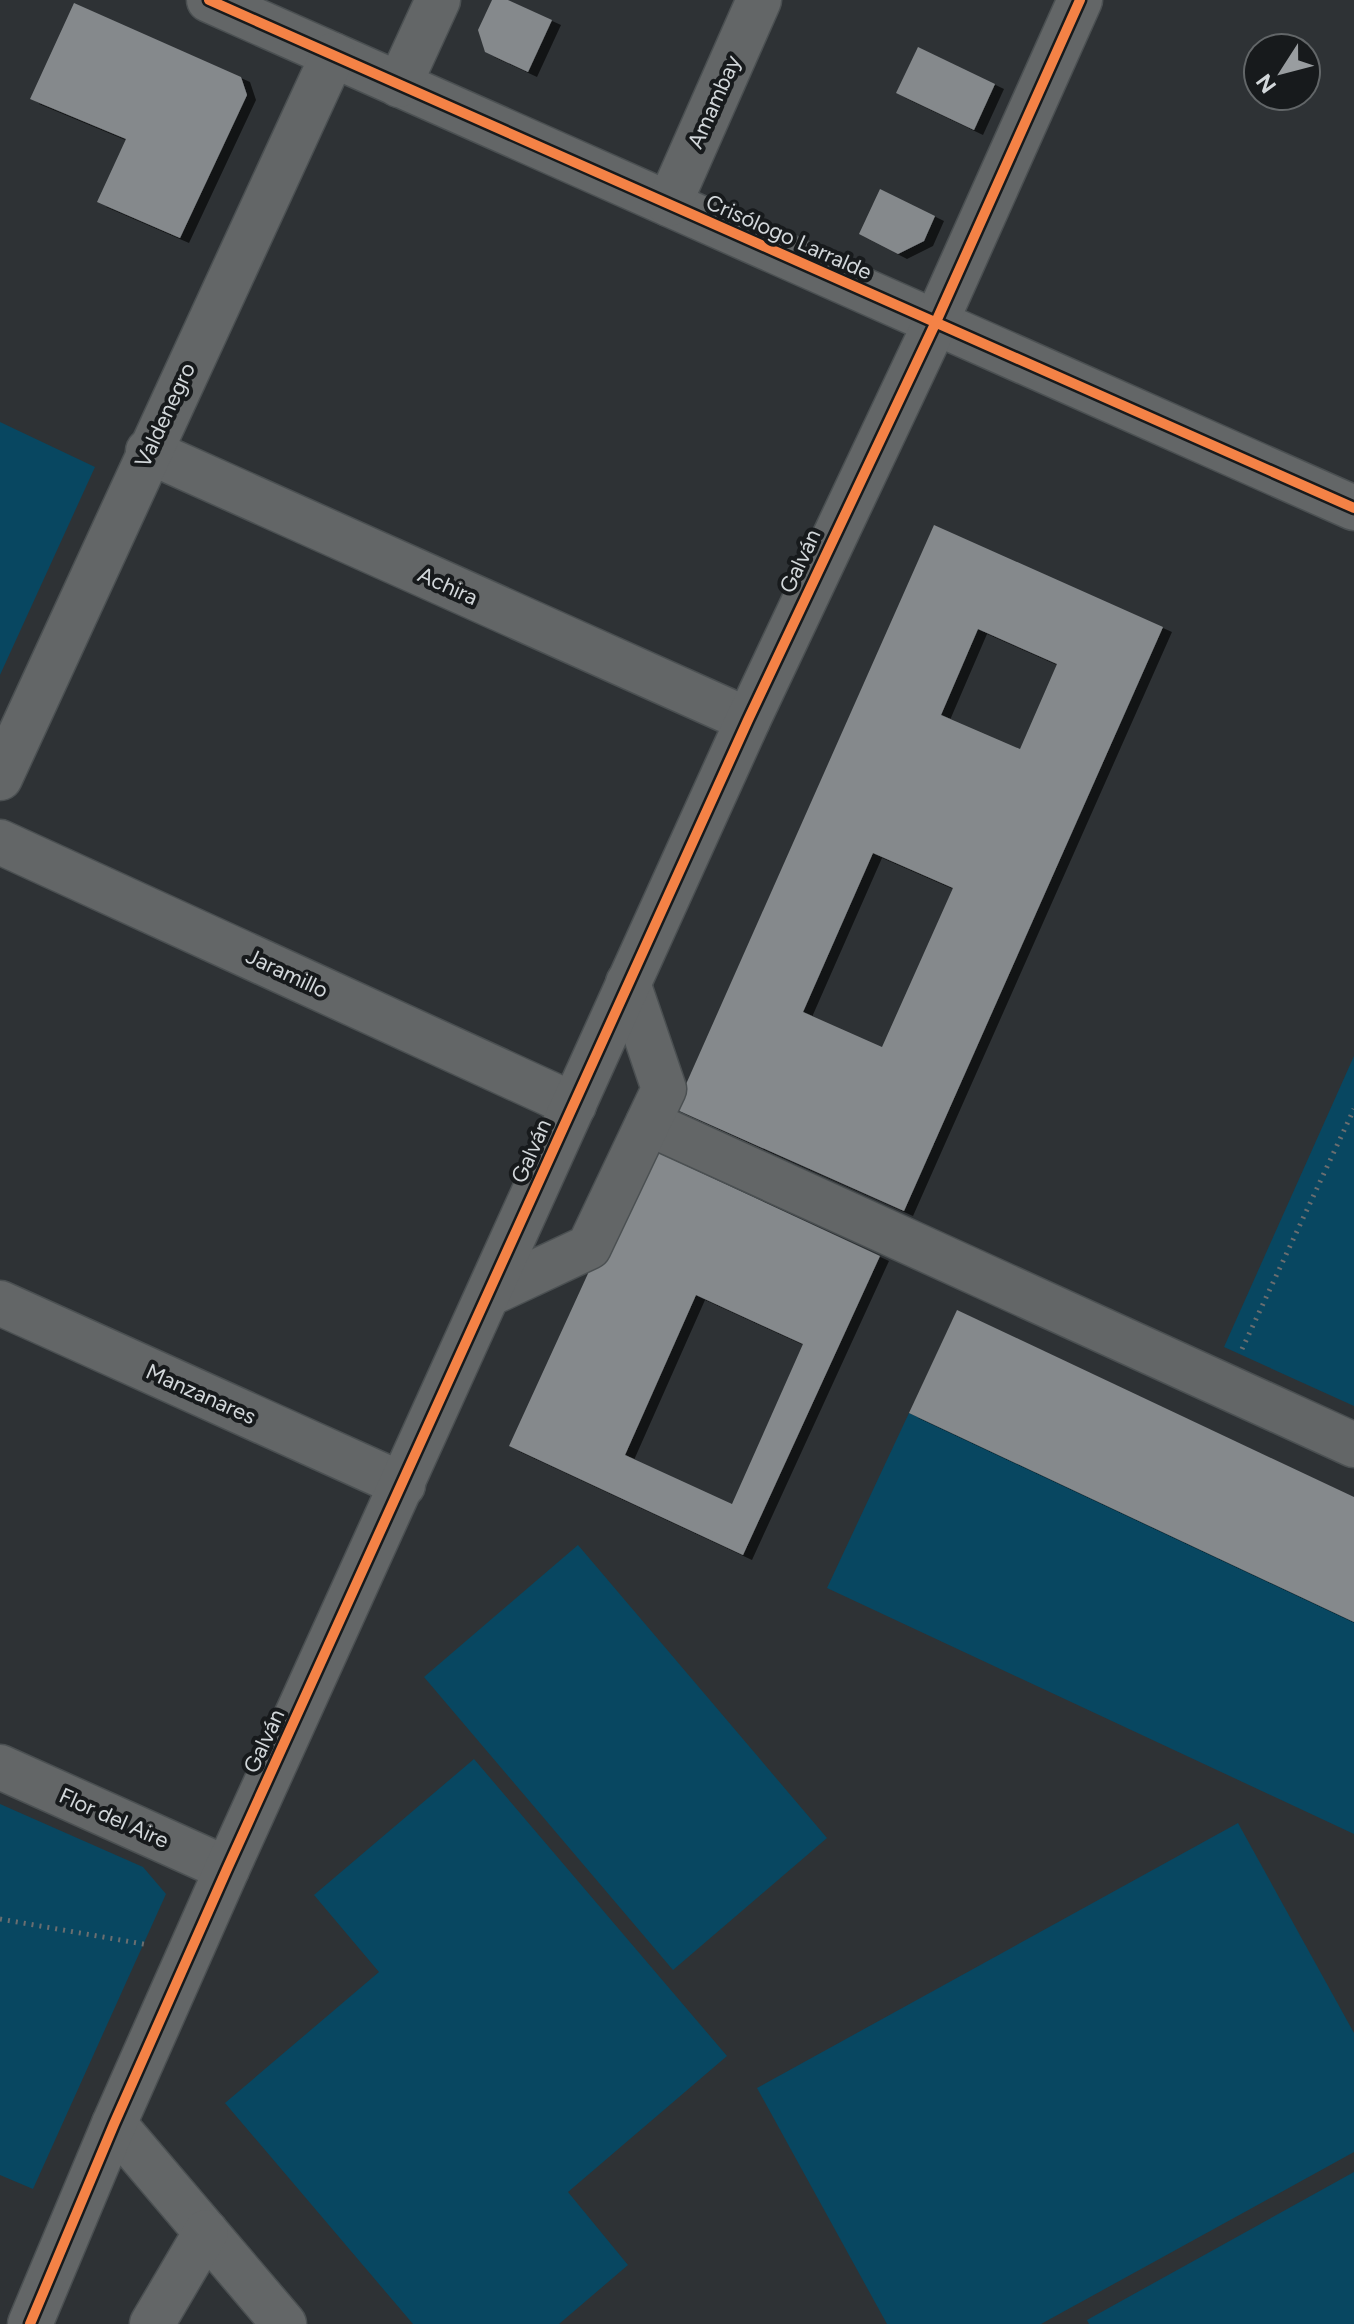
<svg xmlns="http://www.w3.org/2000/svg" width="1354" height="2324" font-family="Figtree,sans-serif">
  <defs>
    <filter id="shadow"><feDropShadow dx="9" dy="5" stdDeviation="0" flood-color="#0009"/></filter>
  </defs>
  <rect width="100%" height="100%" fill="#2e3235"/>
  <g fill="#084761">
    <path d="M0 422 95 467 0 675Z"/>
    <path d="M1354 1056V1406L1224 1347Z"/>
    <path d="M909 1413 1354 1622V1834L827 1588Z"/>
    <path d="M578 1545 827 1838 673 1970 424 1677Z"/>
    <path d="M474 1759 727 2056 568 2192 628 2265 559 2324H413L225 2103 379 1972 314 1895Z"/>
    <path d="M0 1804 143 1867 166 1894 33 2189 0 2175Z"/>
    <path d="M1238 1823 1354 2033V2152L1041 2324H887L757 2088Z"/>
    <path d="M1354 2172V2324H1089L1087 2320Z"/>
  </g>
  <g fill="#85898c" fill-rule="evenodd" filter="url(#shadow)">
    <path d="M492 0H508L552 20 528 72 485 52 478 30Z"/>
    <path d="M74 3 241 77 247 95 180 238 97 202 126 139 30 99Z"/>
    <path d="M918 47 995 84 974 130 896 93Z"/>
    <path d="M880 189 935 216 924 241 898 254 859 234Z"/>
    <path d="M934 525 1163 627 904 1211 675 1109ZM978 629 1057 664 1020 749 941 715ZM873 853 953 888 882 1047 803 1012Z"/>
    <path d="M646 1147 880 1256 743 1555 509 1446ZM696 1295 803 1344 732 1504 625 1455Z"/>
    <path d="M957 1310 1354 1497V1622L909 1413Z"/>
  </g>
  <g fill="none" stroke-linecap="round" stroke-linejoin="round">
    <defs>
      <g id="minor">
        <path d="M209 0 1354 508"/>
        <path d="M399 85 438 0"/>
        <path d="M669 204 759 0"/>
        <path d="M148 451 748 720"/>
        <path d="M0 778 333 55"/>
        <path d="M0 842 574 1105"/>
        <path d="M648 1123 1354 1445"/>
        <path d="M489 1294 589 1247 664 1089 628 983"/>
        <path d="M0 1303 403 1485"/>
        <path d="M0 1767 227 1869"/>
        <path d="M114 2124 284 2324"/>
        <path d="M30 2324 114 2124 227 1869 748 720 935 324 1080 0"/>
        <path d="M152 2324 206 2232"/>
      </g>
    </defs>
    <use href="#minor" stroke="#4b5052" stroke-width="47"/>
    <g stroke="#6a6e70" stroke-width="5" stroke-dasharray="2 6" stroke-linecap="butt">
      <path d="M1242 1349 1354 1109"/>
      <path d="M0 1919 149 1945"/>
    </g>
    <use href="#minor" stroke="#636667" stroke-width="44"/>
    <defs>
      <g id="cycleway">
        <path d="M209 0 1354 508"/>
        <path d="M30 2324 114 2124 227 1869 748 720 935 324 1080 0"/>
      </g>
    </defs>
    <use href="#cycleway" stroke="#171a1c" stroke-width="15"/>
    <use href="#cycleway" stroke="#f48246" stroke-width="10"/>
  </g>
  <g text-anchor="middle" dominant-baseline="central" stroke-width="8" stroke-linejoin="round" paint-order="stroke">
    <g font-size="22" fill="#d2d7da" stroke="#171a1c">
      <text transform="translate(714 102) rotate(-66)">Amambay</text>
      <text transform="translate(789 237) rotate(24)">Crisólogo Larralde</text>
      <text transform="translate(165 415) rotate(-65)">Valdenegro</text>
      <text transform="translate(800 561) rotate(-65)">Galván</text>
      <text transform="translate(448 586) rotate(24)">Achira</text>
      <text transform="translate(287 973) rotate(25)">Jaramillo</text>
      <text transform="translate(531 1151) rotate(-66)">Galván</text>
      <text transform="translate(201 1394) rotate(24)">Manzanares</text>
      <text transform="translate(264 1741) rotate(-65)">Galván</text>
      <text transform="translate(114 1818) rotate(24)">Flor del Aire</text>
    </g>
  </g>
  <g transform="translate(1282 72) rotate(234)"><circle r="38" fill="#171a1c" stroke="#626668" stroke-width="2"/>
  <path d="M0-6L14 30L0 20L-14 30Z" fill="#999da0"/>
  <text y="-12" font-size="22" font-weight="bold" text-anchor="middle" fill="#d2d7da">N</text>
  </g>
</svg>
